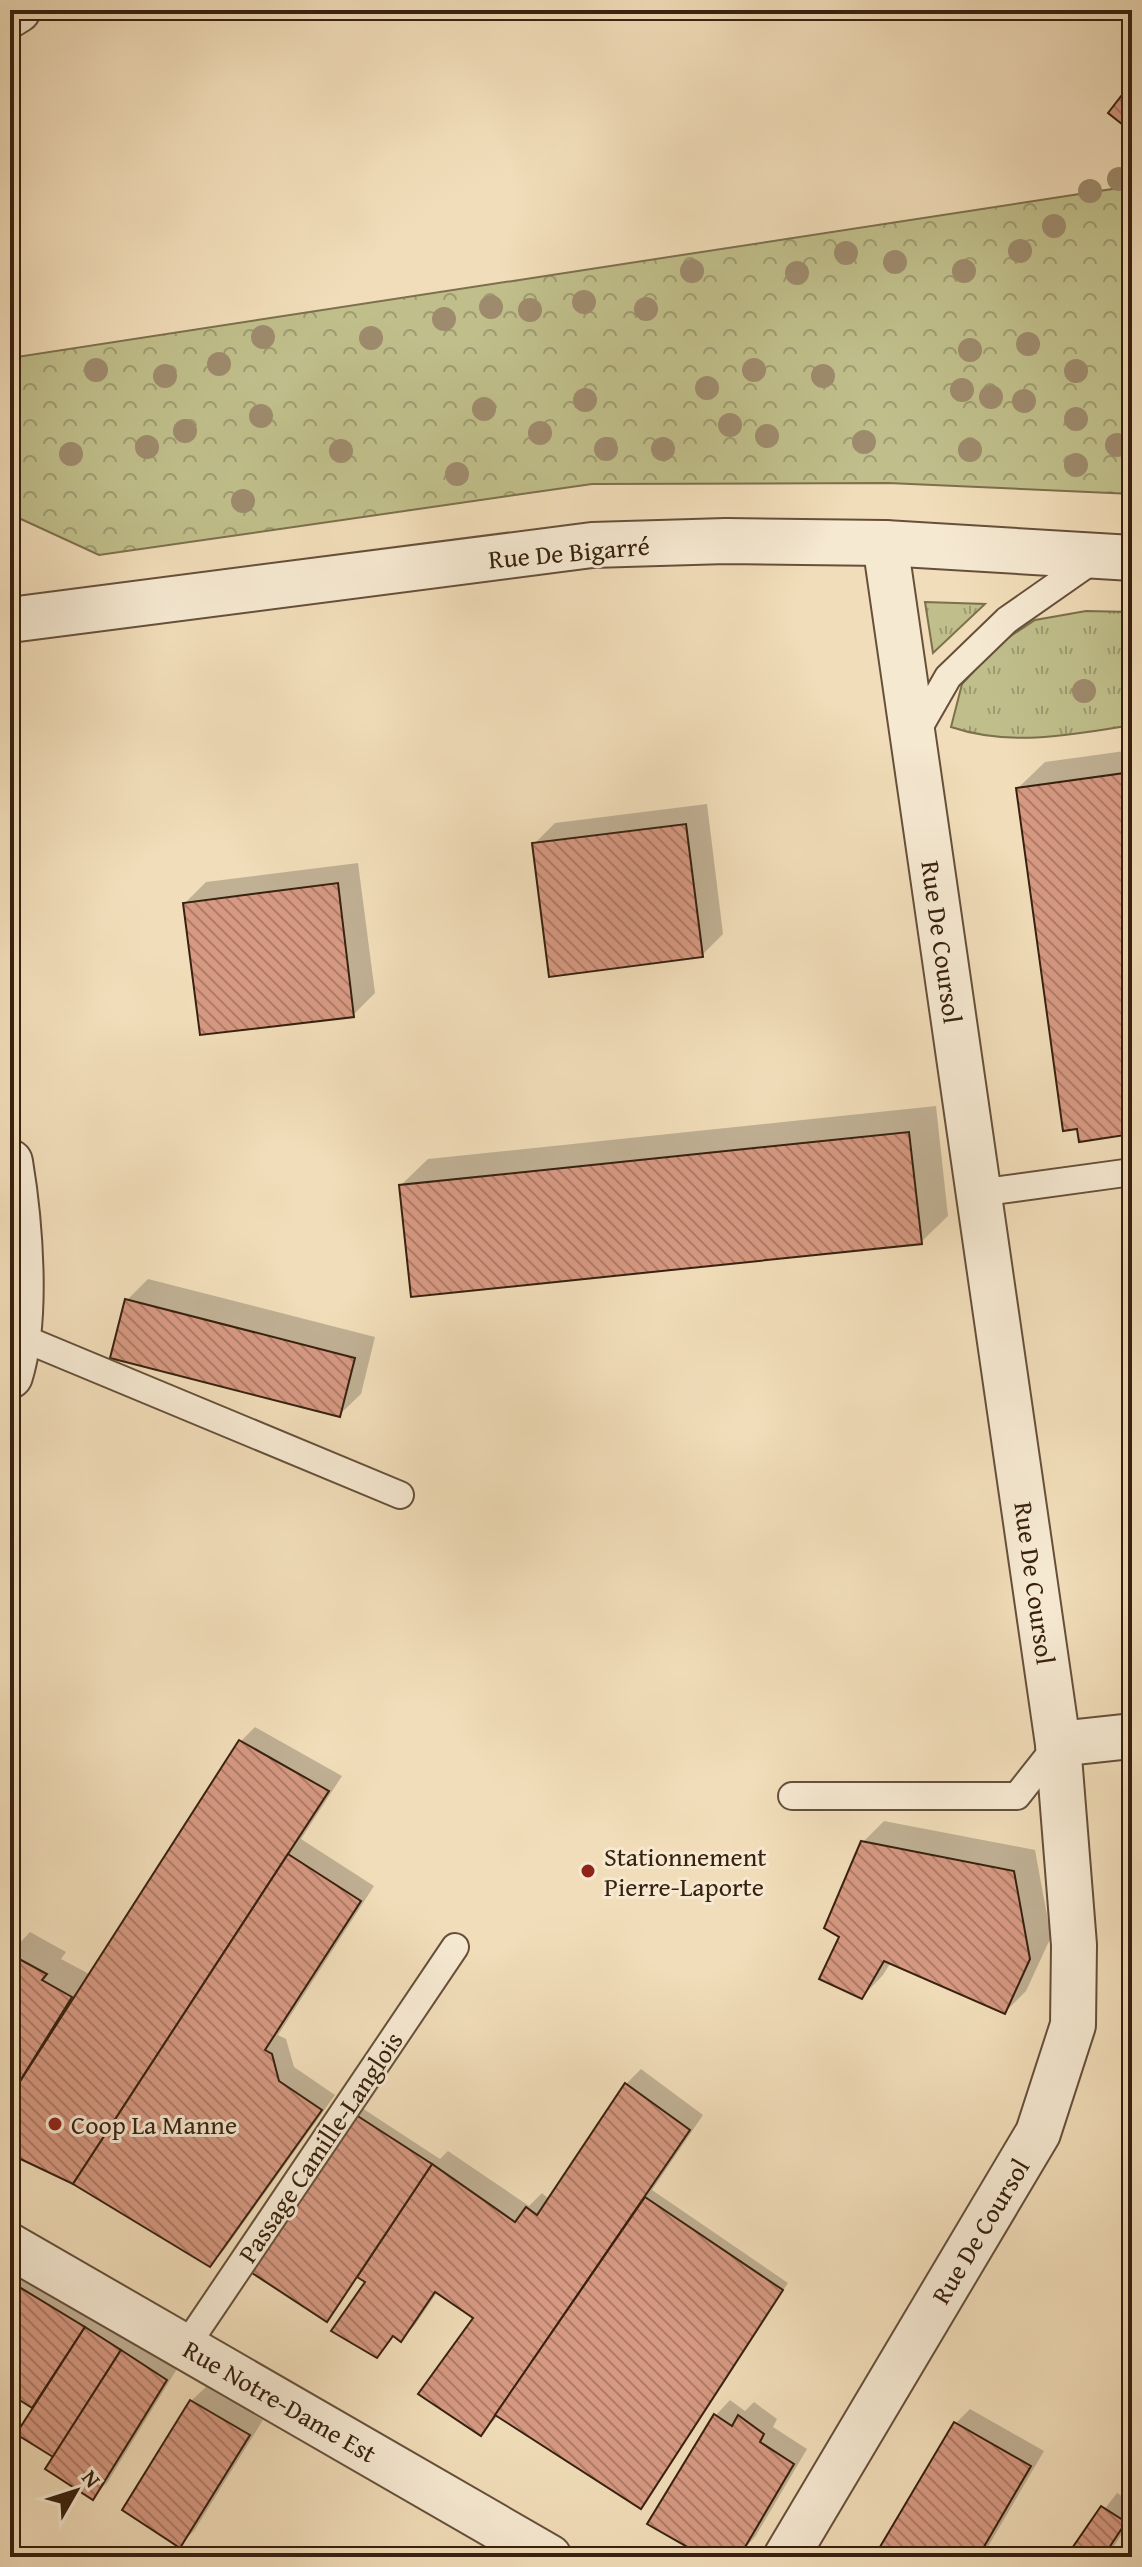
<svg xmlns="http://www.w3.org/2000/svg" width="1142" height="2567" font-family="'Gentium Book Plus',serif">
  <defs>
    <pattern id="grass-tufts" width="24" height="20" patternUnits="userSpaceOnUse" patternTransform="scale(2)"><rect width="24" height="20" fill="#c0bf8b"/><path d="M3 7l-1-3M5 7V3M7 7l1-3M15 17l-1-3M17 17v-4M19 17l1-3" fill="none" stroke="#9d9b70"/></pattern>
    <pattern id="park-crowns" width="20" height="18" patternUnits="userSpaceOnUse" patternTransform="scale(2)"><rect width="20" height="18" fill="#c0bf8b"/><path d="M2 6a3 3 0 1 1 6 0M12 15a3 3 0 1 1 6 0" fill="none" stroke="#9d9b70"/></pattern>
    <pattern id="building-back-hatch" width="6" height="6" patternUnits="userSpaceOnUse" patternTransform="scale(2)"><rect width="6" height="6" fill="#d69982"/><path d="M-1 5l2 2M0 0l6 6M5-1l2 2" fill="none" stroke="#af7c69"/></pattern>
  </defs>
  <rect width="100%" height="100%" fill="#f1ddb9"/>
  <filter id="stains"><feTurbulence type="fractalNoise" baseFrequency=".0025" numOctaves="4"/><feColorMatrix values="0 0 0 0 .2 0 0 0 0 .09 0 0 0 0 .02 0 0 0 .5 -.17"/></filter>
  <radialGradient id="worn" r=".72"><stop offset=".6" stop-color="#630" stop-opacity="0"/><stop offset="1" stop-color="#630" stop-opacity=".3"/></radialGradient>
  <g fill="url(#grass-tufts)" stroke="#7c704d" stroke-width="2">
    <path d="M925 602 985 604 933 653Z"/>
    <path d="M1086 611 1132 612V725C1072 735 1010 747 951 727L962 684 1000 643 1035 620Z"/>
  </g>
  <path fill="url(#park-crowns)" stroke="#7c704d" stroke-width="2" d="M1132 186V494L888 483 592 484 99 555 10 514V358Z"/>
  <g fill="#0003">
    <path d="M1132 750V1132L1018 788 1045 762Z"/>
    <path d="M707 804 723 934 702 955 534 844 555 823Z"/>
    <path d="M358 863 375 993 353 1015 185 903 206 882Z"/>
    <path d="M936 1106 948 1216 921 1242 401 1185 428 1159Z"/>
    <path d="M148 1279 375 1337 361 1394 339 1415 127 1300Z"/>
    <path d="M255 1727 342 1776 301 1839 374 1886 278 2035 286 2039 294 2067 335 2095 224 2250 210 2265 74 2182 10 2152V1953L30 1932 66 1952 61 1959 91 1975 240 1742Z"/>
    <path d="M884 1821 1035 1850 1051 1937 1026 1991 1005 2012 891 1962 883 1975 862 1997 841 1936 863 1842Z"/>
    <path d="M641 2069 703 2115 652 2190 788 2283 641 2507 499 2415 481 2434 476 2317 438 2291 415 2325 401 2339 395 2335 376 2356 368 2282 358 2275 327 2320 252 2270 362 2108 440 2159 448 2151 529 2206 542 2193 550 2200 626 2084Z"/>
    <path d="M10 2265 180 2364 107 2483 92 2497 55 2457 34 2408 10 2392Z"/>
    <path d="M206 2387 263 2420 194 2531 179 2545 191 2401Z"/>
    <path d="M730 2400 745 2411 754 2402 777 2419 773 2427 807 2449 755 2537 740 2553 709 2557 650 2523 716 2415Z"/>
    <path d="M970 2409 1044 2451 982 2557H876L956 2423Z"/>
    <path d="M1117 2493 1132 2503V2518L1107 2557H1068Z"/>
  </g>
  <g fill="url(#building-back-hatch)" stroke="#38210f" stroke-width="2">
    <path d="M1132 82V132L1108 113Z"/>
    <path d="M1132 772V1134L1079 1142 1077 1129 1063 1131 1016 788Z"/>
    <path d="M686 824 703 957 549 977 532 843Z"/>
    <path d="M338 883 354 1017 200 1035 183 903Z"/>
    <path d="M909 1132 922 1244 411 1297 399 1185Z"/>
    <path d="M125 1299 355 1358 340 1417 110 1358Z"/>
    <path d="M239 1740 329 1791 73 2184 10 2154V2097Z"/>
    <path d="M861 1841 1014 1871 1030 1959 1005 2014 884 1961 862 1999 819 1979 839 1937 824 1928Z"/>
    <path d="M288 1854 361 1901 265 2050 272 2054 279 2081 322 2110 210 2267 73 2184Z"/>
    <path d="M10 1954 47 1974 42 1980 72 1997 10 2097Z"/>
    <path d="M625 2083 690 2130 481 2436 418 2394 473 2318 435 2292 401 2342 393 2336 377 2358 331 2331 365 2282 357 2277 432 2164 515 2222 526 2207 537 2215Z"/>
    <path d="M353 2113 432 2164 327 2322 249 2271Z"/>
    <path d="M645 2197 783 2290 641 2509 495 2415Z"/>
    <path d="M11 2282 85 2327 32 2408 10 2394Z"/>
    <path d="M85 2327 121 2350 53 2457 16 2434Z"/>
    <path d="M121 2350 167 2380 93 2500 45 2469Z"/>
    <path d="M190 2400 250 2435 180 2548 122 2510Z"/>
    <path d="M714 2414 732 2426 738 2415 764 2434 760 2442 794 2464 741 2554 732 2557H705L647 2524Z"/>
    <path d="M954 2422 1031 2466 978 2557H874Z"/>
    <path d="M1101 2506 1126 2522 1103 2557H1066Z"/>
  </g>
  <g fill="none" stroke-linecap="round" stroke-linejoin="round">
    <defs>
      <g id="service">
        <path d="M913 738 948 677 1007 620 1097 557"/>
        <path d="M978 1193 1132 1172"/>
        <path d="M20 1337 400 1495"/>
        <path d="M792 1796H1017L1058 1744"/>
        <path d="M186 2346 455 1947"/>
      </g>
      <g id="minor">
        <path d="M10 15 18 10"/>
        <path d="M10 620 592 545 726 541 885 543 1132 558"/>
        <path d="M10 1162C20 1222 28 1318 10 1376"/>
        <path d="M1058 1744 1132 1736"/>
        <path d="M786 2557 1038 2133 1073 2025 1074 1945 1058 1744 885 543"/>
      </g>
      <path id="tertiary" d="M10 2246 549 2557"/>
    </defs>
    <use href="#service" stroke="#66503a" stroke-width="30"/>
    <use href="#minor" stroke="#66503a" stroke-width="48"/>
    <use href="#tertiary" stroke="#66503a" stroke-width="48"/>
    <use href="#service" stroke="#f6e9d2" stroke-width="26"/>
    <use href="#minor" stroke="#f6e9d2" stroke-width="44"/>
    <use href="#tertiary" stroke="#f6e9d2" stroke-width="44"/>
  </g>
  <g fill="#9e8b6d">
    <circle cx="1119" cy="179" r="12"/>
    <circle cx="1090" cy="191" r="12"/>
    <circle cx="1054" cy="226" r="12"/>
    <circle cx="1020" cy="251" r="12"/>
    <circle cx="846" cy="253" r="12"/>
    <circle cx="895" cy="262" r="12"/>
    <circle cx="692" cy="271" r="12"/>
    <circle cx="964" cy="271" r="12"/>
    <circle cx="797" cy="273" r="12"/>
    <circle cx="584" cy="302" r="12"/>
    <circle cx="491" cy="307" r="12"/>
    <circle cx="646" cy="309" r="12"/>
    <circle cx="530" cy="310" r="12"/>
    <circle cx="444" cy="319" r="12"/>
    <circle cx="263" cy="337" r="12"/>
    <circle cx="371" cy="338" r="12"/>
    <circle cx="1028" cy="344" r="12"/>
    <circle cx="970" cy="350" r="12"/>
    <circle cx="219" cy="364" r="12"/>
    <circle cx="96" cy="370" r="12"/>
    <circle cx="754" cy="370" r="12"/>
    <circle cx="1076" cy="371" r="12"/>
    <circle cx="165" cy="376" r="12"/>
    <circle cx="823" cy="376" r="12"/>
    <circle cx="707" cy="388" r="12"/>
    <circle cx="962" cy="390" r="12"/>
    <circle cx="991" cy="397" r="12"/>
    <circle cx="585" cy="400" r="12"/>
    <circle cx="1024" cy="401" r="12"/>
    <circle cx="484" cy="409" r="12"/>
    <circle cx="261" cy="416" r="12"/>
    <circle cx="1076" cy="419" r="12"/>
    <circle cx="730" cy="425" r="12"/>
    <circle cx="185" cy="431" r="12"/>
    <circle cx="540" cy="433" r="12"/>
    <circle cx="767" cy="436" r="12"/>
    <circle cx="864" cy="442" r="12"/>
    <circle cx="1117" cy="445" r="12"/>
    <circle cx="147" cy="447" r="12"/>
    <circle cx="606" cy="449" r="12"/>
    <circle cx="663" cy="449" r="12"/>
    <circle cx="970" cy="450" r="12"/>
    <circle cx="341" cy="451" r="12"/>
    <circle cx="71" cy="454" r="12"/>
    <circle cx="1076" cy="465" r="12"/>
    <circle cx="457" cy="474" r="12"/>
    <circle cx="243" cy="501" r="12"/>
    <circle cx="1084" cy="691" r="12"/>
  </g>
  <g fill="#8f2418" stroke="#f6e9d2" stroke-width="3">
    <circle cx="588" cy="1871" r="8"/>
    <circle cx="55" cy="2124" r="8"/>
  </g>
  <g text-anchor="middle" dominant-baseline="central" stroke-width="6" stroke-linejoin="round" paint-order="stroke">
    <g font-size="26" fill="#38210f" stroke="#f6e9d2">
      <text transform="translate(569 552) rotate(-5)">Rue De Bigarré</text>
      <text transform="translate(942 942) rotate(82)">Rue De Coursol</text>
      <text transform="translate(1035 1583) rotate(82)">Rue De Coursol</text>
      <text transform="translate(320 2147) rotate(-56)">Passage Camille-Langlois</text>
      <text transform="translate(980 2231) rotate(-59)">Rue De Coursol</text>
      <text transform="translate(280 2401) rotate(30)">Rue Notre-Dame Est</text>
    </g>
    <g font-size="26" fill="#38210f" stroke="#f6e9d2" text-anchor="start">
      <text x="604" y="1856">Stationnement<tspan x="604" dy="30">Pierre-Laporte</tspan></text>
      <text x="71" y="2124">Coop La Manne</text>
    </g>
  </g>
  <rect width="1142" height="2567" fill="none" stroke="#f1ddb9" stroke-width="40"/>
  <rect x="12" y="12" width="1118" height="2543" fill="none" stroke="#38210f" stroke-width="4"/>
  <rect x="20" y="20" width="1102" height="2527" fill="none" stroke="#38210f" stroke-width="2"/>
  <g transform="translate(76 2491) rotate(51)" stroke="#f6e9d2" stroke-width="6" paint-order="stroke">
  <path d="M0-6L14 30L0 20L-14 30Z" fill="#38210f"/>
  <text y="-12" font-size="22" font-weight="bold" text-anchor="middle" fill="#38210f">N</text>
  </g>
  <rect width="100%" height="100%" filter="url(#stains)"/>
  <rect width="100%" height="100%" fill="url(#worn)"/>
</svg>
